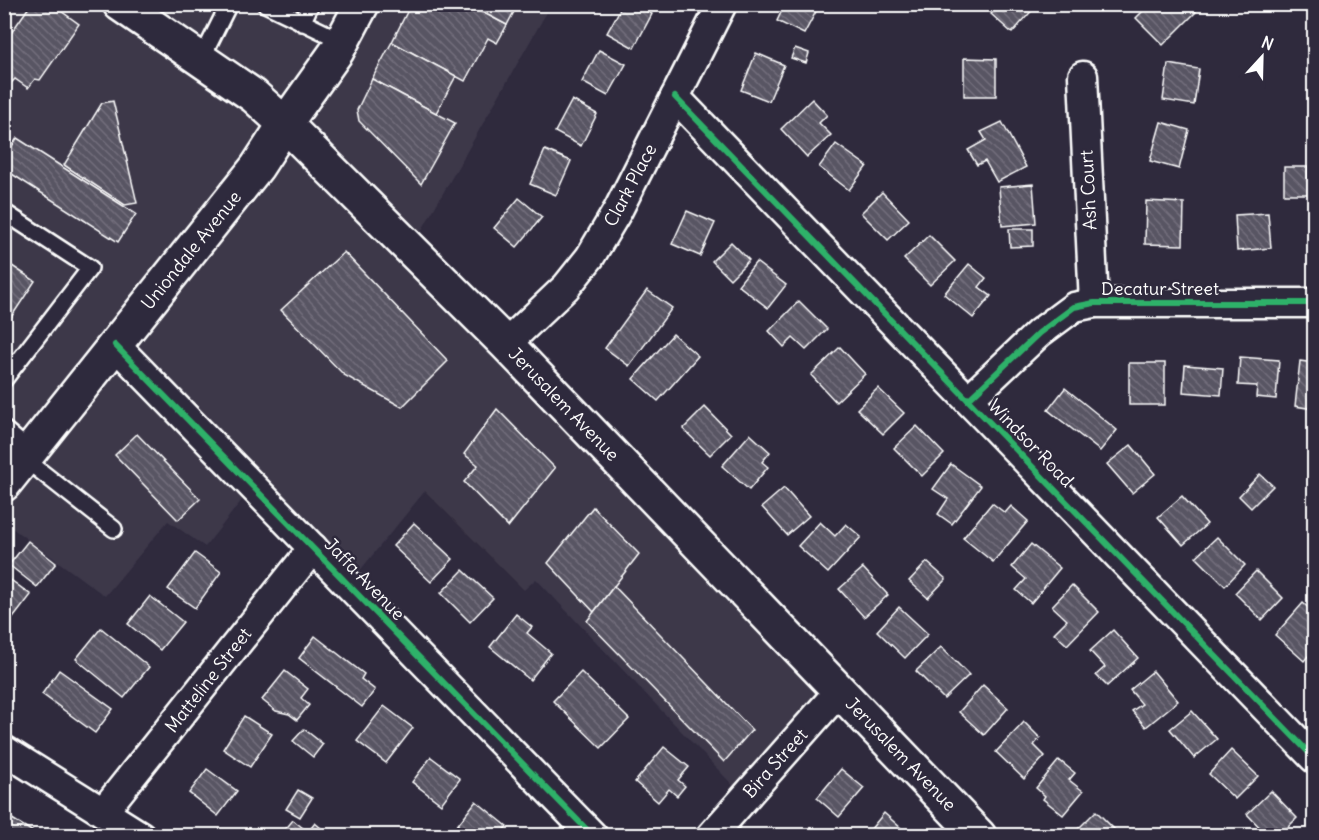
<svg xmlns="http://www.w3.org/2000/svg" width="1319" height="840" font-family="Delius,sans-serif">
  <defs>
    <pattern id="building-back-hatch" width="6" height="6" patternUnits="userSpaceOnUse" patternTransform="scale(1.5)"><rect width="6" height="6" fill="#595564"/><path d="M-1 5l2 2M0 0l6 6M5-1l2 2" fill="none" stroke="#726e7b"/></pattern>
  </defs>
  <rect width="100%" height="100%" fill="#2f2a3d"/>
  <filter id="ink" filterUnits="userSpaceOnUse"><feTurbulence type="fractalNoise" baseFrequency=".0167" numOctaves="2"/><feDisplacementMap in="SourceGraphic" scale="12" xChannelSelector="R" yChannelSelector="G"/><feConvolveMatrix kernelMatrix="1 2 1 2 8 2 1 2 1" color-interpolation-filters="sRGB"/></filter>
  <g filter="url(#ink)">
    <path fill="#3c3749" d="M5 5H551L411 249 840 690 744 797 536 579 524 590 425 491 349 584 253 486 205 547 168 521 105 596 5 523Z"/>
    <g fill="url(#building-back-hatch)" stroke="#fff" stroke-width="1.5">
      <path d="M31 4H51L79 24 40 80 35 79 28 88 15 79 10 84 4 80V43Z"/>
      <path d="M411 4H467L507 25 497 43 488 38 465 81 392 42Z"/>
      <path d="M467 4H518L507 25Z"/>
      <path d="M623 4H634L652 14 634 48 607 33Z"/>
      <path d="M785 4H820L804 34 777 21Z"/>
      <path d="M1000 4H1035L1036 6 1012 33 991 14Z"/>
      <path d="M1150 4H1189L1196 12 1163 45 1136 18Z"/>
      <path d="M392 42 456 76 436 113 372 79Z"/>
      <path d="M795 48 809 53 806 63 791 58Z"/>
      <path d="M599 50 626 64 608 96 582 82Z"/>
      <path d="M756 53 784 65 769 101 741 90Z"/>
      <path d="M964 58 996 59V96H964Z"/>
      <path d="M1168 64 1199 69 1194 105 1163 100Z"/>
      <path d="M372 79 455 123 421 184 359 121 357 110Z"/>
      <path d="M812 99 827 115 819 123 831 135 807 157 781 129Z"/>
      <path d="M572 100 597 114 581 146 555 132Z"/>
      <path d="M113 101 137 203 125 205 64 165 102 103Z"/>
      <path d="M1002 122 1026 167 997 182 985 161 977 165 968 150 986 140 981 132Z"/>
      <path d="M1161 122 1189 130 1179 169 1150 161Z"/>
      <path d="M17 138 136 214 118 242 4 169V159Z"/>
      <path d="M836 144 867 166 849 190 819 167Z"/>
      <path d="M545 150 571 161 556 195 530 184Z"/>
      <rect x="1284" y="167" width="24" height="27"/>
      <path d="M1033 184 1036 223 1002 226 999 187Z"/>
      <path d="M882 192 909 220 888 240 861 213Z"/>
      <path d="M519 198 542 217 517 247 494 228Z"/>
      <path d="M1146 201 1184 203 1183 245 1145 244Z"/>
      <path d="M687 211 715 223 700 256 672 244Z"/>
      <path d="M1268 213 1271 248 1237 251 1235 215Z"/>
      <path d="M1308 221H1314V249H1310Z"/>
      <path d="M1009 229H1033V246L1010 247Z"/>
      <path d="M929 235 955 261 930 285 904 259Z"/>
      <path d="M731 242 749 260 730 279 712 261Z"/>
      <path d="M344 252 448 361 402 407 344 375 281 310Z"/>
      <path d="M4 256 8 259 6 262 35 281 4 328Z"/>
      <path d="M756 262 786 285 768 308 738 285Z"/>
      <path d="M969 264 986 278 979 287 991 296 973 318 944 294Z"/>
      <path d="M647 290 672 308 629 366 605 348Z"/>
      <path d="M799 301 827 329 806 350 793 338 784 347 769 331Z"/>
      <path d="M673 334 698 356 658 401 633 379Z"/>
      <path d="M840 347 865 374 836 402 811 375Z"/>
      <path d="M1240 357 1279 360 1276 399 1256 397 1257 386 1238 385Z"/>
      <path d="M1300 361 1314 363V409L1295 406Z"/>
      <rect x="1129" y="363" width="36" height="42"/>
      <path d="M1185 365 1223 368 1221 395 1183 392Z"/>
      <path d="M878 388 904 413 883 434 857 409Z"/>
      <path d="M1065 388 1117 430 1100 451 1048 410Z"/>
      <path d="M705 407 731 434 710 455 683 429Z"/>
      <path d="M497 409 555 468 508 527 464 482 478 465 464 454Z"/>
      <path d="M917 426 944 454 922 476 894 448Z"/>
      <path d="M137 434 200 499 178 520 115 455Z"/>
      <path d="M750 434 770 452 762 462 768 467 749 490 722 466Z"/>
      <path d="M1131 445 1155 474 1132 493 1107 464Z"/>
      <path d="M951 464 981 486 952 524 938 514 948 499 933 489Z"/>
      <path d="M1260 474 1273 486 1251 508 1239 496Z"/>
      <path d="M784 488 809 516 787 535 762 507Z"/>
      <path d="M1182 496 1207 524 1183 545 1158 517Z"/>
      <path d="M992 503 1005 513 1011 506 1028 521 993 562 963 538Z"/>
      <path d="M593 507 639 554 594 612 548 563Z"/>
      <path d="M820 522 835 536 846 524 861 537 828 573 798 546Z"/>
      <path d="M414 523 453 559 431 582 393 546Z"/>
      <path d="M1217 537 1245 565 1225 586 1196 557Z"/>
      <path d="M28 541 56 563 37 587 9 565Z"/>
      <path d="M1031 544 1060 568 1031 603 1016 590 1026 579 1012 567Z"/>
      <path d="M195 553 221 572 195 608 168 589Z"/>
      <path d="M927 562 946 579 928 598 909 581Z"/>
      <path d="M863 568 888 595 864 617 839 589Z"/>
      <path d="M463 570 493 598 470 622 441 593Z"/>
      <path d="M1256 571 1283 598 1262 620 1235 593Z"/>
      <path d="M4 575 31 595 7 626 4 624Z"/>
      <path d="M1072 585 1099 612 1067 645 1054 633 1067 620 1052 606Z"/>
      <path d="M614 586 752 730 724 762 587 621Z"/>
      <path d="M150 596 183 622 160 650 128 624Z"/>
      <path d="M1303 603 1314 613V649L1304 661 1275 635Z"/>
      <path d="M899 607 928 634 905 658 877 631Z"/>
      <path d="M516 614 532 627 527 633 551 653 530 680 490 647Z"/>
      <path d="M101 628 149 667 124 698 76 659Z"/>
      <path d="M1113 630 1138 658 1107 686 1096 675 1105 667 1090 651Z"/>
      <path d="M315 636 364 674 361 679 375 690 362 707 299 658Z"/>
      <path d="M941 647 969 675 944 699 916 671Z"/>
      <path d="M59 670 113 709 95 733 42 694Z"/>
      <path d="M285 671 308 689 301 698 309 705 297 720 289 714 276 711 262 700Z"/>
      <path d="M1153 671 1178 701 1146 727 1132 711 1142 704 1130 690Z"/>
      <path d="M581 672 629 719 601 748 553 701Z"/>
      <path d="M983 685 1008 708 984 735 959 712Z"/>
      <path d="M384 706 413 728 386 763 357 741Z"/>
      <path d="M1192 711 1217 739 1194 758 1170 729Z"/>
      <path d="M244 716 272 734 250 767 223 749Z"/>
      <path d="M1024 722 1040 738 1034 745 1045 756 1024 779 996 752Z"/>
      <path d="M304 729 323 744 313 757 293 741Z"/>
      <path d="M664 747 689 767 678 780 685 786 677 796 669 789 658 802 635 782Z"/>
      <path d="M1231 750 1258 776 1235 799 1209 774Z"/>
      <path d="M431 757 460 779 441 804 412 782Z"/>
      <path d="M1059 760 1075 773 1069 780 1083 791 1063 815 1043 799 1045 796 1036 788Z"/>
      <path d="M207 769 237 791 218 816 189 793Z"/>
      <path d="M841 769 864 788 839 817 817 798Z"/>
      <path d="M298 790 312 798 300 817 286 809Z"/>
      <path d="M1271 791 1297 818 1279 836H1268L1247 814Z"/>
      <path d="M476 801 507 826 499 836H459L453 831Z"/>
      <path d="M1096 811 1121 836H1076L1074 833Z"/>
      <path d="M884 813 910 836H865Z"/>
      <path d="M9 817 38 835 37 836H4V823Z"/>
      <path d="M293 820 308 832 315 823 328 834 327 836H280Z"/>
    </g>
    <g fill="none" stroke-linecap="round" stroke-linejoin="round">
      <defs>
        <g id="lane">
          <path d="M265 4 342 41"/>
          <path d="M302 23 311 4"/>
          <path d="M201 60 229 4"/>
          <path d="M4 212 90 268 4 380"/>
          <path d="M4 429 30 451"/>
          <path d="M25 459 114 529"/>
        </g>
        <g id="street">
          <path d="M1083 76 1094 303"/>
          <path d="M675 97 1314 758"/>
          <path d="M506 344 566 287 590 257 618 210 722 4"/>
          <path d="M115 345 593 836"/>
          <path d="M968 400 1039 333 1074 307 1094 303H1314"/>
          <path d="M4 750 141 836"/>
          <path d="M103 812 313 548"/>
          <path d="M711 836 840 690"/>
        </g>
        <path id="secondary" d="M4 484 257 167 285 124 337 51 362 4"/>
        <path id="primary" d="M120 4 254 96 285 124 506 344 979 836"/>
      </defs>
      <use href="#lane" stroke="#fff" stroke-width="20"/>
      <use href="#street" stroke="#fff" stroke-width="33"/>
      <use href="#secondary" stroke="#fff" stroke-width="38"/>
      <use href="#primary" stroke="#fff" stroke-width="38"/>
      <use href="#lane" stroke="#2f2a3d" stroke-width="15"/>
      <use href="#street" stroke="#2f2a3d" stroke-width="28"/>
      <use href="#secondary" stroke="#2f2a3d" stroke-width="33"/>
      <use href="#primary" stroke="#2f2a3d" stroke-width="33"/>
      <defs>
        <g id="cycleway">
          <path d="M675 97 1314 758"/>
          <path d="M115 345 593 836"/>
          <path d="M968 400 1039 333 1074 307 1094 303H1314"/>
        </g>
      </defs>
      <use href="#cycleway" stroke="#2f2a3d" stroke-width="10"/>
      <use href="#cycleway" stroke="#2db169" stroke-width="6"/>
    </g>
  </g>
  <g text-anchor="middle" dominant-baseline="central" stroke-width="5" stroke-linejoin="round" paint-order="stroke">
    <g font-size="18" fill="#fff" stroke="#2f2a3d">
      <text transform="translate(630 185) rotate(-62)">Clark Place</text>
      <text transform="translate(1088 190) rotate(-93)">Ash Court</text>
      <text transform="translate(191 250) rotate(-51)">Uniondale Avenue</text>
      <text x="1160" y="288">Decatur Street</text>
      <text transform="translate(564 404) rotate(46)">Jerusalem Avenue</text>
      <text transform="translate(1031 443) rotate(46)">Windsor Road</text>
      <text transform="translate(365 579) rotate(46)">Jaffa Avenue</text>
      <text transform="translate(208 680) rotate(-52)">Matteline Street</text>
      <text transform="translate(901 754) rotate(46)">Jerusalem Avenue</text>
      <text transform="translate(775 763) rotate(-48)">Bira Street</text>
    </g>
  </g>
  <rect width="1319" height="840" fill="none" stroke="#2f2a3d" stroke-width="24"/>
  <rect x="12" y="12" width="1295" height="816" fill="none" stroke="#fff" stroke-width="2" filter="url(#ink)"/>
  <g transform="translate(1262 57) rotate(22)" stroke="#2f2a3d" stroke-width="4.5" paint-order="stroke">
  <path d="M0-4.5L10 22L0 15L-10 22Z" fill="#ffffff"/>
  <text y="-9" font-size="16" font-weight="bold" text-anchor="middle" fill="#ffffff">N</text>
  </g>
</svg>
